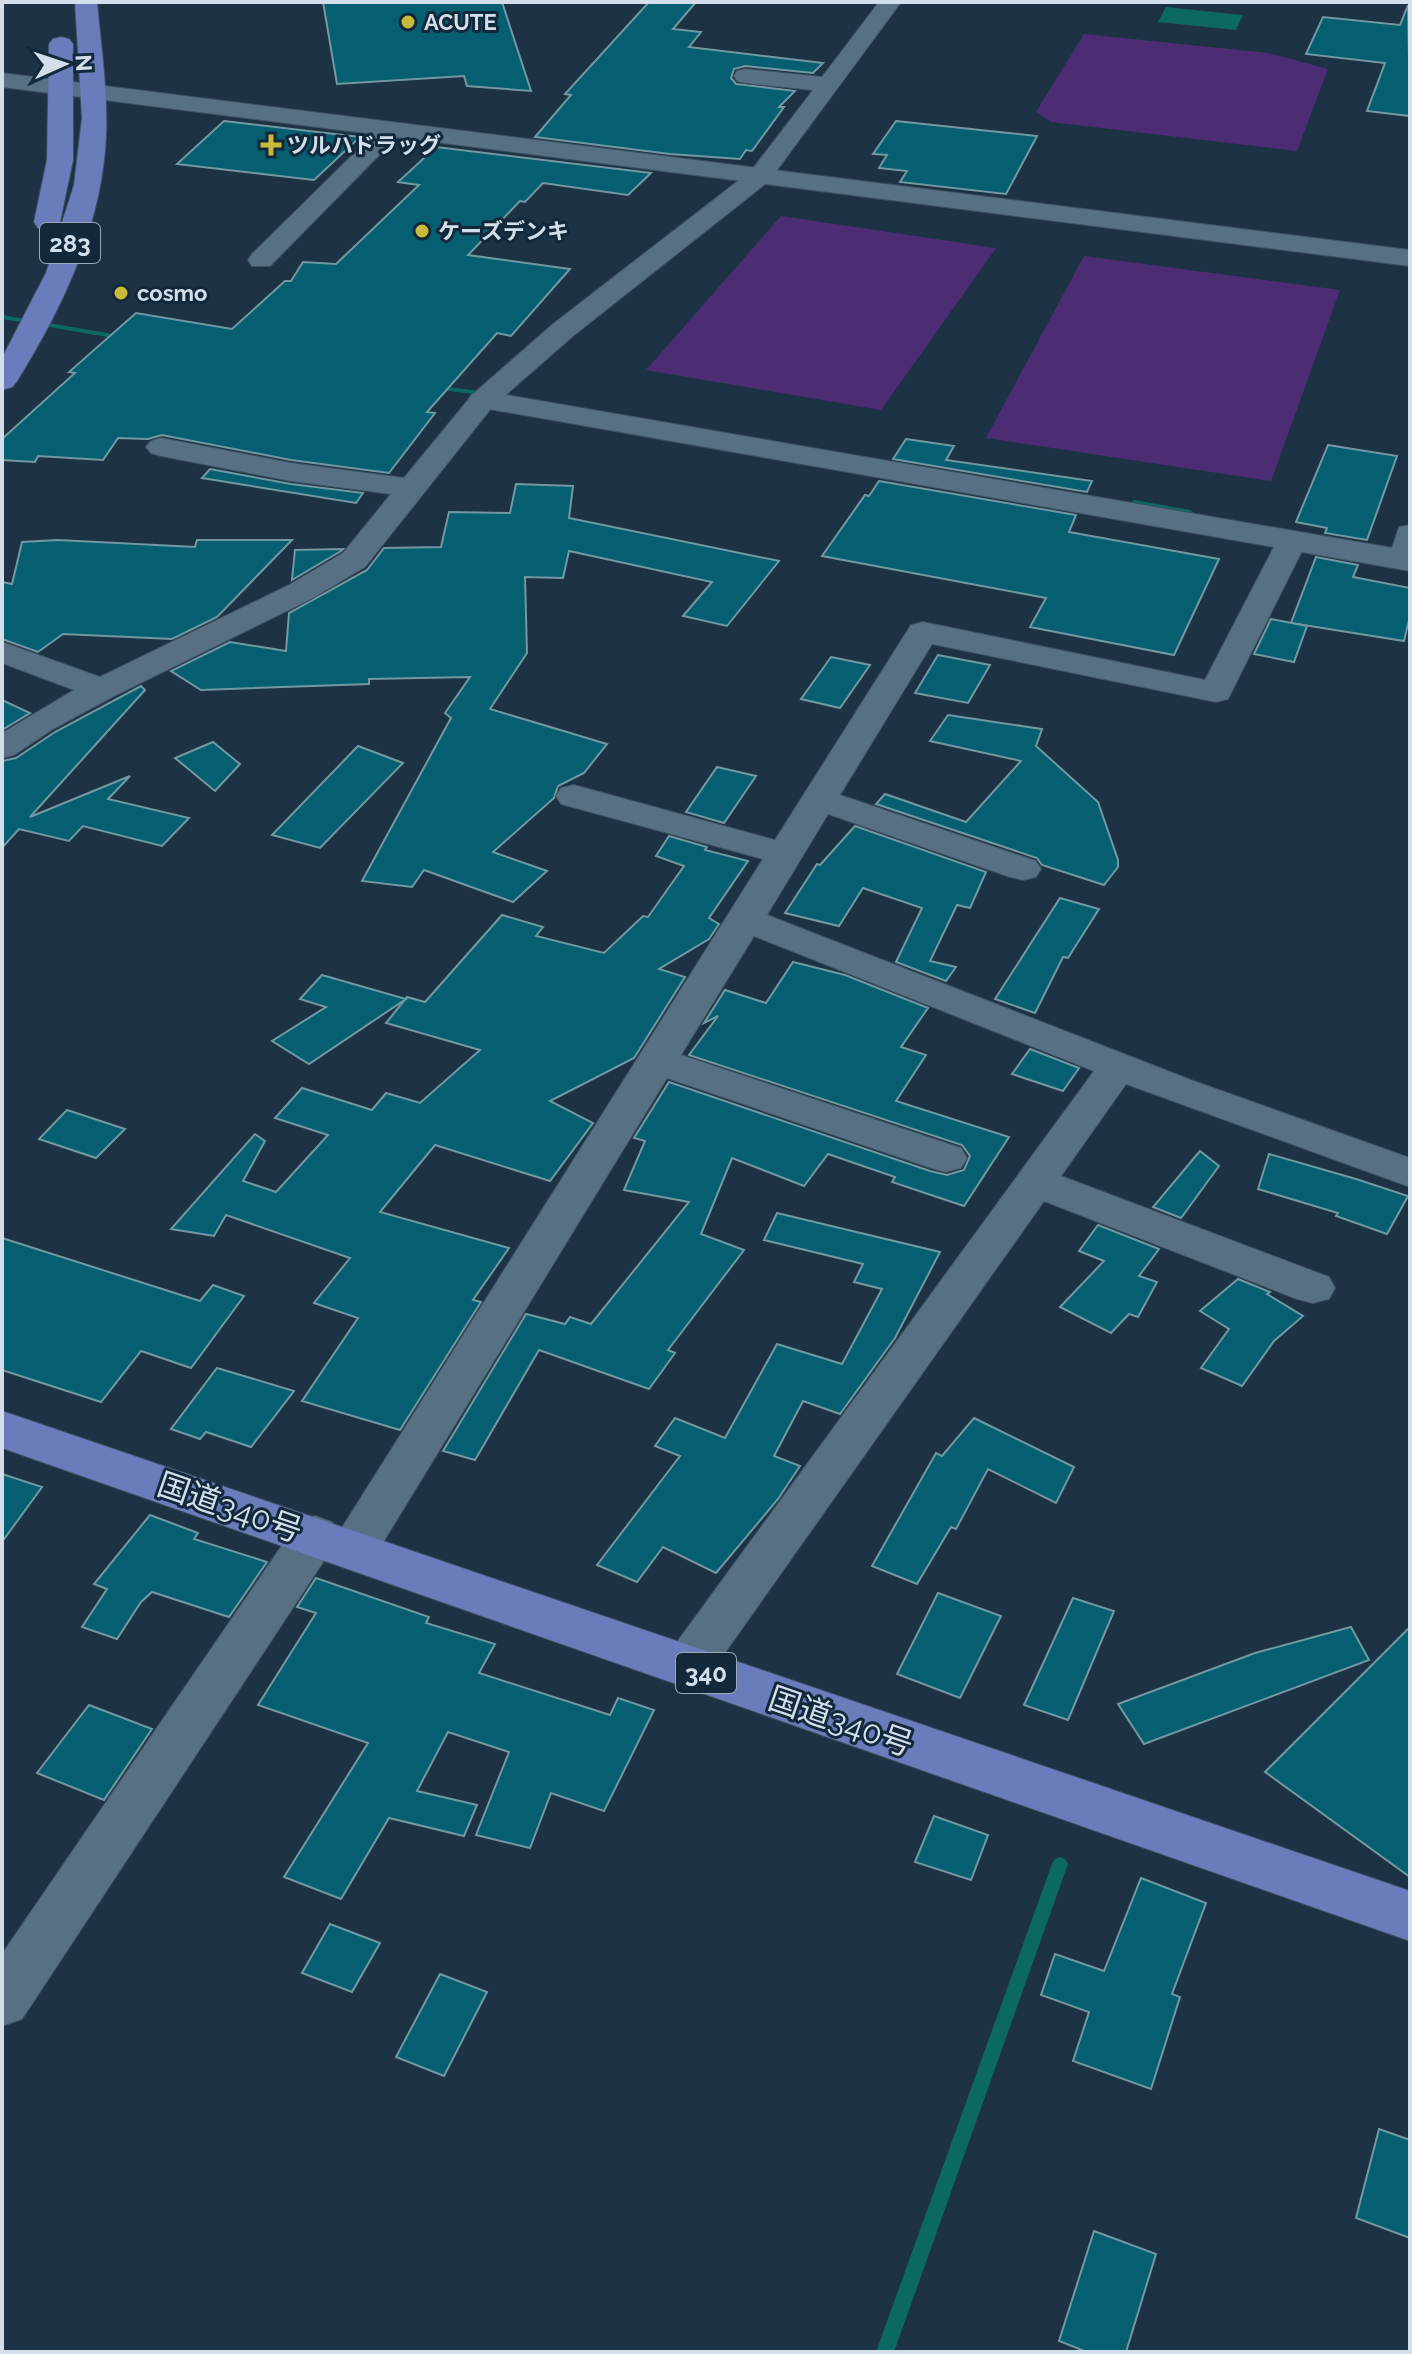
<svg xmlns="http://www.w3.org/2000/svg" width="1412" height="2354" font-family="Raleway,'Noto Sans JP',sans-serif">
  <rect width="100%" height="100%" fill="#1d3345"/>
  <g fill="#4c2d74">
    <path d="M1084 34 1268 53 1328 69 1297 151 1051 122 1036 112Z"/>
    <path d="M781 216 996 248 881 410 646 370Z"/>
    <path d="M1084 256 1340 290 1271 481 986 438Z"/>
  </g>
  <path fill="#0c6862" d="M1166 7 1243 15 1236 30 1158 22Z"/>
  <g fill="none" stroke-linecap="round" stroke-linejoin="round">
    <g fill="#0c6862" fill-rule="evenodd">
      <path d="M2 315 125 336 129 338 125 340 2 319Z"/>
      <path d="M432 385 488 392 492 394 488 396 435 389 431 387Z"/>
      <path d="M1134 500 1190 510 1194 513 1190 516 1131 505 1130 503Z"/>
      <path d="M1060 1857 1065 1859 1068 1864 894 2352H876L1052 1864 1055 1859Z"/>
    </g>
  </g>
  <g fill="#055f70" stroke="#7298a2" stroke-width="2">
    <path d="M323 2H502L531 91 467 86 464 76 337 84Z"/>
    <path d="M649 2H696L673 29 701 32 689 47 823 63 813 73 745 66 734 69 731 78 736 84 795 91 779 107H784L752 151 746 150 740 159 670 154 535 137 571 95 565 94Z"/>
    <path d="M1408 5 1410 116 1367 111 1385 63 1306 54 1323 17 1400 25Z"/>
    <path d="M224 121 360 137 314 180 177 164Z"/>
    <path d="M896 121 999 132 1037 136 1006 194 900 182 907 171 879 168 887 155 873 154Z"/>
    <path d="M436 147 651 173 628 195 543 183 525 202 520 201 468 255 570 269 511 336 497 333 427 412 435 413 389 473 291 460 162 435 148 439 118 438 103 460 38 456 35 462 2 460V439L75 373 69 372 136 313 232 329 285 281H291L303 262 336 264 419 185 398 182Z"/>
    <path d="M906 439 954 446 946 460 1092 481 1087 492 893 459Z"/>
    <path d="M1328 445 1397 456 1367 540 1325 533 1327 528 1296 522Z"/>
    <path d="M210 469 291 484 363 493 356 503 202 478Z"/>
    <path d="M879 481 1076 515 1069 532 1219 559 1174 655 1030 627 1046 598 822 556 865 495 869 496Z"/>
    <path d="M516 484 573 486 569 518 779 561 727 626 683 616 712 582 569 551 563 578 525 577 527 653 490 709 607 744 584 773 558 786 554 798 493 852 547 871 513 902 424 870 412 887 362 881 451 718 445 713 470 677 369 679V684L201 690 171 671 230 642 286 651 289 613 367 570 384 548 441 547 449 512 510 513Z"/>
    <path d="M58 540 195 547 197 540H292L217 617 172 639 63 634 38 652 2 639V582L12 584 22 542Z"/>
    <path d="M343 549 341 551 292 580 295 550Z"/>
    <path d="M1316 557 1358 565 1353 577 1410 588V616L1404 641 1291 623Z"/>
    <path d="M1271 619 1307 626 1294 662 1254 654Z"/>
    <path d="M938 655 990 665 968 703 915 693Z"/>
    <path d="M831 657 870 665 840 708 801 699Z"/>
    <path d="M141 686 145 690 30 817 130 776 108 799 189 818 162 846 83 826 69 841 19 829 2 848V761L16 758 55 732Z"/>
    <path d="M2 700 30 713 2 730Z"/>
    <path d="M948 715 1042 729 1036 746 1098 802 1118 860V867L1104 885 1042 865 1037 858 876 804 885 794 966 822 1021 761 930 741Z"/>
    <path d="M213 742 240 764 215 791 175 758Z"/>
    <path d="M358 746 403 763 320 848 272 835Z"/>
    <path d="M717 767 756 776 724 823 686 812Z"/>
    <path d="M855 826 986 872 970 908 957 905 930 961 956 967 946 981 896 962 922 908 863 888 839 926 785 913 817 864 820 865Z"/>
    <path d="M669 836 707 847 705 850 748 861 709 918 719 924 709 939 659 969 685 977 634 1058 550 1101 593 1123 550 1181 435 1145 380 1212 509 1248 473 1300 481 1302 400 1430 302 1401 358 1318 314 1303 350 1258 226 1215 214 1236 171 1229 255 1134 265 1141 243 1181 276 1192 328 1135 275 1118 302 1088 372 1110 386 1093 420 1103 480 1050 386 1023 407 997 425 1002 502 915 543 927 536 936 604 953 643 916 648 917 684 866 656 856Z"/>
    <path d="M1060 898 1099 909 1068 958 1063 957 1035 1013 995 999Z"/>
    <path d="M793 962 845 975 928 1008 901 1047 926 1055 896 1101 1009 1137 964 1206 892 1182 895 1177 828 1154 804 1186 732 1158 701 1234 744 1250 668 1350 675 1353 649 1389 539 1350 475 1460 443 1451 526 1314 565 1324 570 1317 591 1324 689 1202 624 1190 645 1141 634 1138 669 1082 930 1171 947 1175 964 1170 970 1156 962 1145 689 1055 718 1016 704 1023 725 990 766 1003Z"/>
    <path d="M322 975 406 999 309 1064 272 1041 326 1007 300 999Z"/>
    <path d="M1030 1049 1079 1068 1063 1091 1012 1074Z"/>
    <path d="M67 1110 125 1129 96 1158 39 1139Z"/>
    <path d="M1200 1151 1219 1166 1181 1218 1153 1207Z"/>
    <path d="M1269 1154 1356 1179 1408 1196 1387 1234 1336 1216 1338 1213 1258 1189Z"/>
    <path d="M777 1213 940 1252 895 1338 840 1414 803 1401 774 1456 800 1466 778 1499 716 1573 663 1547 637 1582 597 1565 680 1456 655 1446 675 1418 725 1438 777 1344 842 1364 882 1289 854 1282 863 1264 764 1240Z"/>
    <path d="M1098 1225 1159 1249 1139 1276 1157 1282 1138 1317 1129 1314 1111 1333 1060 1307 1104 1261 1079 1251Z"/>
    <path d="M2 1238 200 1301 213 1285 244 1296 191 1368 141 1351 101 1402 2 1370Z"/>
    <path d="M1238 1279 1270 1292 1267 1294 1303 1316 1274 1341 1242 1386 1201 1368 1229 1329 1200 1311Z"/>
    <path d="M217 1368 294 1391 251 1447 206 1432 200 1439 171 1429Z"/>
    <path d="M974 1418 1074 1467 1056 1503 988 1469 956 1529 951 1527 917 1584 872 1566 936 1453 942 1456Z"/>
    <path d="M2 1474 42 1487 2 1542Z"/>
    <path d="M150 1515 198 1533 194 1539 267 1562 229 1617 152 1592 141 1602 117 1639 82 1627 107 1589 94 1584Z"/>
    <path d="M316 1578 429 1617 426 1623 495 1644 479 1673 610 1715 618 1698 654 1710 604 1811 551 1793 530 1848 476 1835 509 1752 448 1732 417 1791 477 1805 464 1836 389 1818 341 1899 284 1877 368 1743 258 1705 316 1613 297 1607Z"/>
    <path d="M938 1593 1001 1616 960 1698 897 1674Z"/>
    <path d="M1073 1598 1114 1611 1068 1720 1024 1705Z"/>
    <path d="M1351 1627 1369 1660 1144 1744 1118 1704 1255 1653Z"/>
    <path d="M1410 1627V1877L1265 1772Z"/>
    <path d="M89 1705 152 1729 104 1800 37 1773Z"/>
    <path d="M934 1816 988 1835 971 1880 915 1862Z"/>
    <path d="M1141 1878 1206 1903 1172 1994 1180 1997 1151 2089 1073 2061 1089 2012 1041 1995 1055 1954 1104 1971Z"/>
    <path d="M330 1924 380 1943 352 1992 302 1973Z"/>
    <path d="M440 1974 487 1992 444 2076 396 2057Z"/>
    <path d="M1379 2129 1410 2140V2238L1356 2218Z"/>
    <path d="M1094 2231 1156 2254 1126 2352H1087L1059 2341Z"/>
  </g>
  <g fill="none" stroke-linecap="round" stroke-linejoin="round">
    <defs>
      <g id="minor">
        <path d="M879 2H901L769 181 573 336 493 406 365 567 311 599 114 696 53 729 14 755 2 758V733L74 690 2 663V642L100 677 289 585 343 553 391 494 291 481 161 456 151 453 146 447 151 441 161 438 291 463 404 478 473 394 553 324 751 171 813 90 745 83 737 81 734 76 737 71 745 69 822 77Z"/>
        <path d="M392 122 400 124 404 129 400 134 270 266H252L248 260 252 254 384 124Z"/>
        <path d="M1410 525V568L1393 567 1388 560 1399 527Z"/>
        <path d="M1292 532 1303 534 1307 541 1228 699 1216 702 932 644 840 795 1036 861 1041 869 1036 877 1023 880 1010 877 828 814 767 915 1191 1080 1410 1158V1187L1126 1084 1061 1176 1329 1277 1335 1288 1329 1299 1313 1303 1297 1299 1044 1201 705 1681 687 1687 669 1681 662 1667 669 1653 1094 1071 754 936 681 1055 961 1148 967 1158 961 1168 946 1172 931 1168 667 1078 371 1562 354 1568 337 1562 331 1550 22 2019 2 2026V1954L298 1522 315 1516 332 1522 338 1534 763 859 561 804 556 796 561 788 574 785 775 840 911 625 923 622 1205 680 1277 541 1281 534Z"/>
      </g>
      <g id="tertiary">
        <path d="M2 73 1410 250V266L2 87Z"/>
        <path d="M483 391 1410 551V571L472 406 468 400 472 394Z"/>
      </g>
      <g id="trunk">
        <path d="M75 2H97C101 47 108 92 106 136 102 225 63 307 17 381L12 387 2 390V358L46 273 74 185 82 118Z"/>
        <path d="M61 37 69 39 73 44V160L60 222 56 228H38L34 222 47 160 49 44 53 39Z"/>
        <path d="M2 1411 1410 1891V1941L2 1448Z"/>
      </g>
    </defs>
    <use href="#minor" stroke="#3e5161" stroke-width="2"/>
    <use href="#tertiary" stroke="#3e5161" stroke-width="2"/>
    <use href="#trunk" stroke="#3e5161" stroke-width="2"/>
    <use href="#minor" fill="#577084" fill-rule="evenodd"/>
    <use href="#tertiary" fill="#577084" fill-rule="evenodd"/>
    <use href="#trunk" fill="#6a7cbb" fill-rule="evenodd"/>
  </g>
  <g fill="#c9bb3a" stroke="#13293b" stroke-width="3">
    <circle cx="408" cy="22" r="8"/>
    <path d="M267 133h8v8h8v8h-8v8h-8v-8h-8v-8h8z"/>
    <circle cx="422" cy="231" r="8"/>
    <circle cx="121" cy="293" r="8"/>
  </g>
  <g text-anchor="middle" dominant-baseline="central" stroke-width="6" stroke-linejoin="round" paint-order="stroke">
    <g font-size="22" font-weight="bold" fill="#d2dfeb" stroke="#13293b" text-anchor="start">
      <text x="424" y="22">ACUTE</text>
      <text x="287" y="145">ツルハドラッグ</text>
      <text x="438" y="231">ケーズデンキ</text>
      <text x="137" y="293">cosmo</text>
    </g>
    <g fill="#13293b" stroke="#99a8b6" stroke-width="2">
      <rect x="40" y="223" width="60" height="40" rx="6"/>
      <rect x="676" y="1653" width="60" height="40" rx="6"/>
    </g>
    <g font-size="24" font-weight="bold" fill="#d2dfeb">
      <text x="70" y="243">283</text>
      <text x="706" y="1673">340</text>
    </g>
    <g font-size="32" fill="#d2dfeb" stroke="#13293b">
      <text transform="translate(230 1507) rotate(19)">国道340号</text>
      <text transform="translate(841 1721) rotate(19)">国道340号</text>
    </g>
  </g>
  <rect width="1412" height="2354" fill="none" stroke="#d2dfeb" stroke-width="8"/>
  <g transform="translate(64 64) rotate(87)" stroke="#13293b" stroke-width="6" paint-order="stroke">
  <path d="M0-6L14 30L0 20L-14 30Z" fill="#d2dfeb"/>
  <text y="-12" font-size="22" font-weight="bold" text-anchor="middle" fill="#d2dfeb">N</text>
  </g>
</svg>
